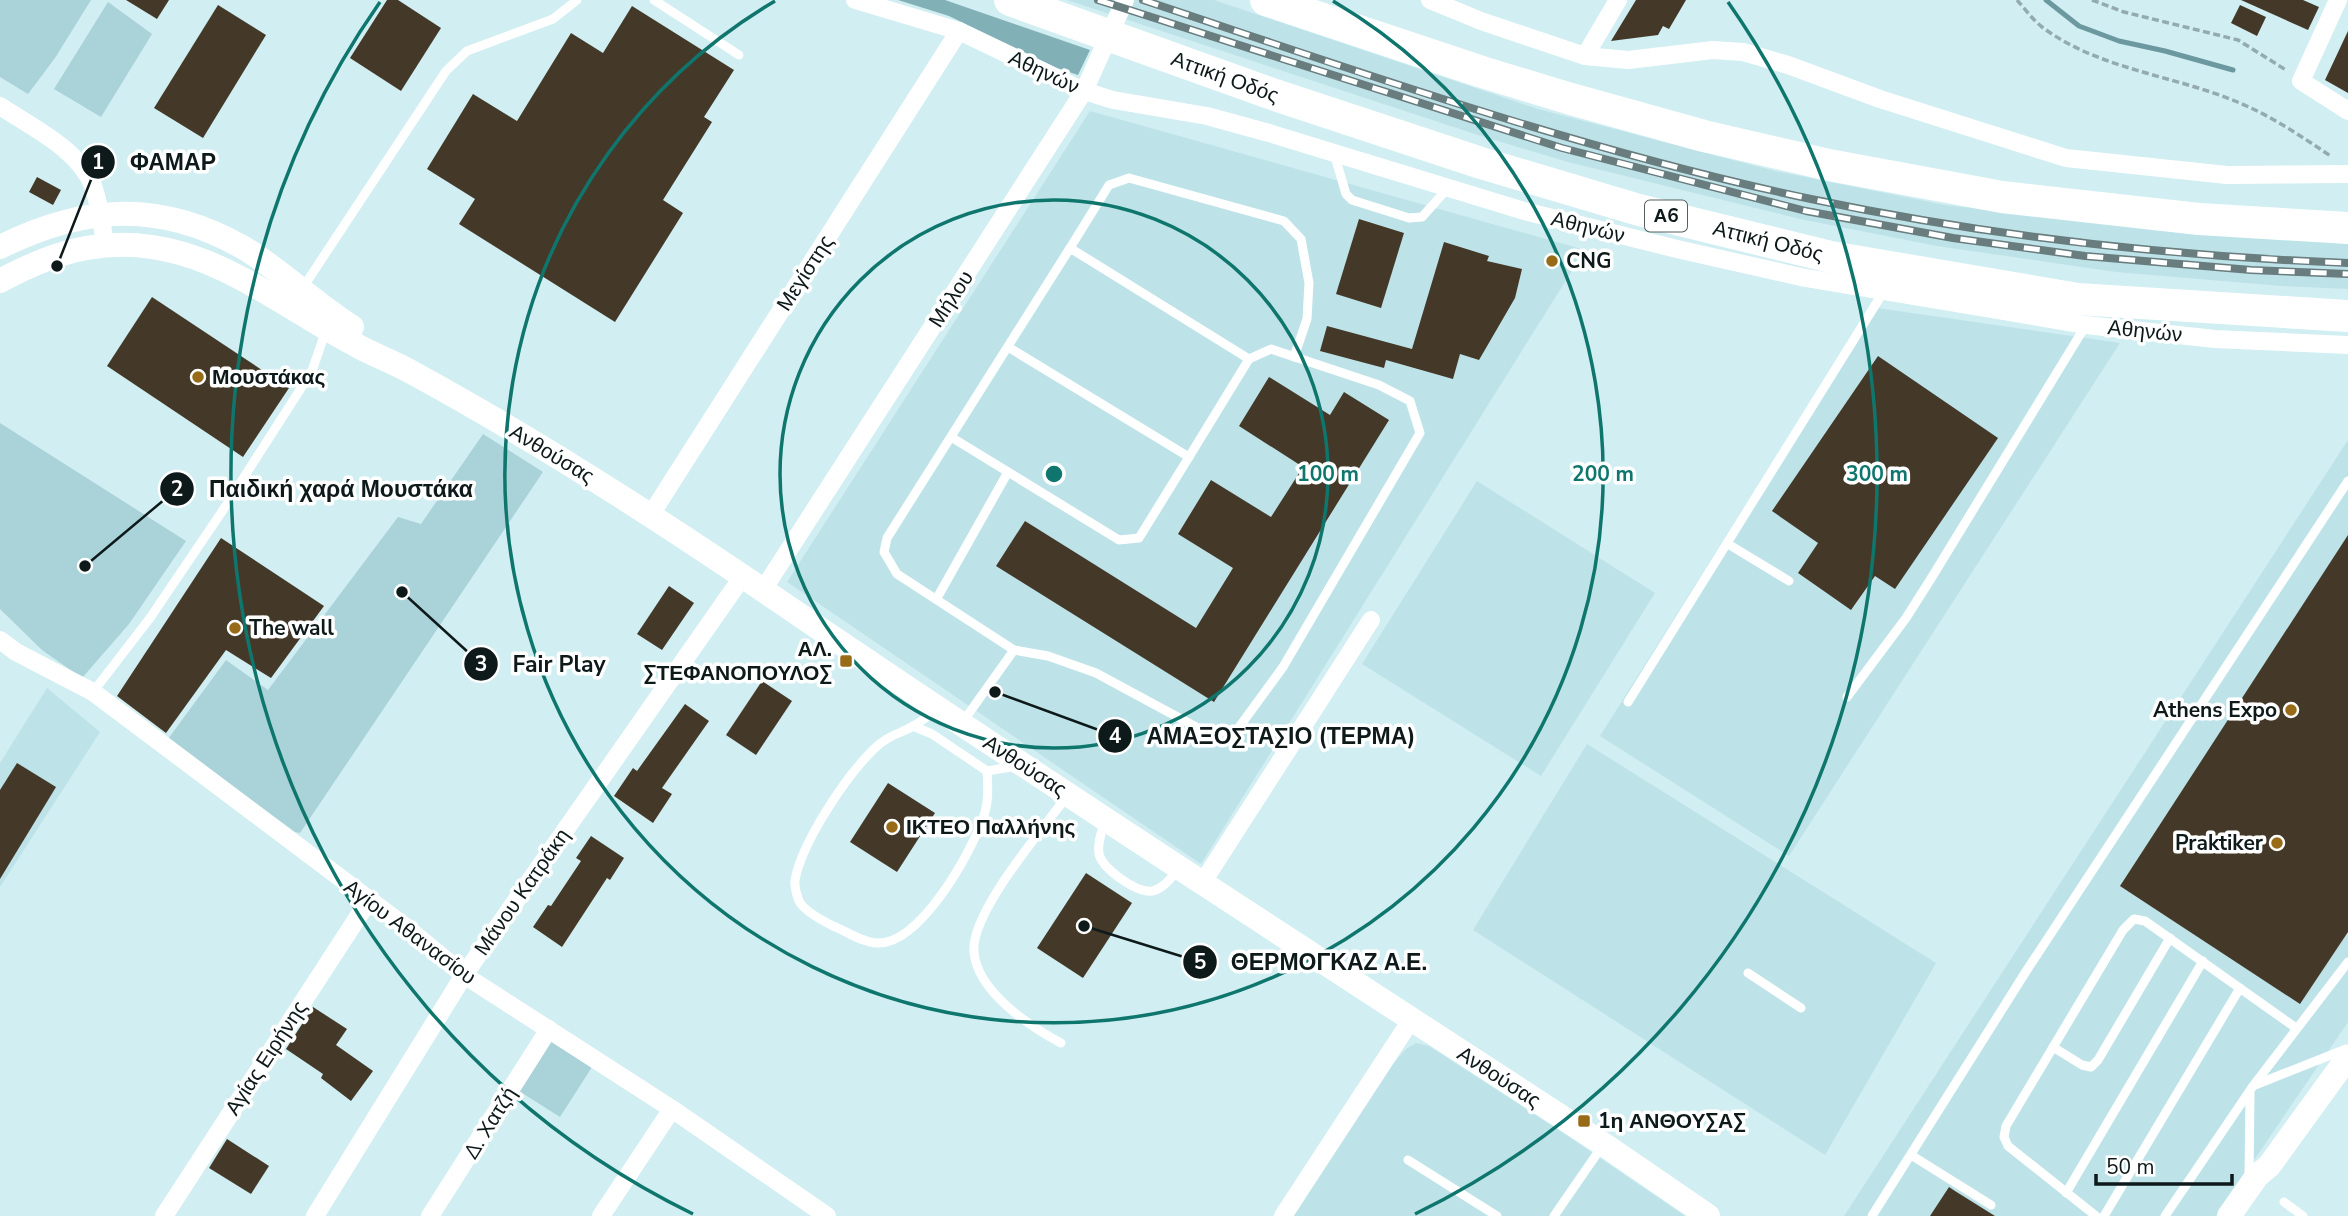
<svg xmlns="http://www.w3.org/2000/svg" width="2348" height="1216" font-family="'Nunito Sans',sans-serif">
  <rect width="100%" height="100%" fill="#d1eef2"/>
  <g fill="#bde3e9">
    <path d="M1067 0H1214L1538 109 1775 171 1945 205 2157 230 2284 240 2348 242V289L2281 286 2116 272 1937 246 1800 219 1568 162 1481 136Z"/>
    <path d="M1090 111 1585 250 1201 864 787 582Z"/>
    <path d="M1870 307 2120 343 1789 856 1600 736Z"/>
    <path d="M2348 440V1022L2216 1216H1844Z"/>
    <path d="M1477 481 1655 593 1541 776 1362 664Z"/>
    <path d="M47 688 100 732 0 887V763Z"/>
    <path d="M1587 744 1936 963 1825 1155 1473 930Z"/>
    <path d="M1416 1043 1429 1046 1559 1130 1685 1216H1293L1389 1068 1406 1049Z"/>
  </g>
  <g fill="#a9d3d9">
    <path d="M0 0H91L55 58 28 94 0 77Z"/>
    <path d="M108 2 152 34 101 117 54 89Z"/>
    <path d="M0 423 186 541 129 624 82 678 42 650 0 609Z"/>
    <path d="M483 434 543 472 300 833 295 832 168 739 226 660 268 690 398 517 421 524Z"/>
    <path d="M556 1027 599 1056 560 1117 519 1091Z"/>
  </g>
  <path fill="#81b0b6" d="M898 0H945L1090 50 1078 75 1057 68 949 16Z"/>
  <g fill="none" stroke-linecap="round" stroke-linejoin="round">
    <path stroke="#6c99a0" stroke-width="5" d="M2046 0 2079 26 2119 41 2165 51 2233 70"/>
  </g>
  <g fill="#443929">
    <path d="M126 0H169L157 19Z"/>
    <path d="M387 0H398L441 28 401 91 350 58Z"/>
    <path d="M1636 0H1686L1669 29 1663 26 1658 35 1611 41Z"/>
    <path d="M2241 0H2303L2319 7 2308 30Z"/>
    <path d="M218 5 266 35 203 138 154 108Z"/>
    <path d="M2240 5 2266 17 2257 36 2231 23Z"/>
    <path d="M632 6 734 70 704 117 712 122 663 200 683 213 615 322 459 224 475 199 427 169 473 94 517 121 571 33 603 53Z"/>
    <path d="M2348 31V93L2325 80Z"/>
    <path d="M37 177 61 190 53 205 29 192Z"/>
    <path d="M1359 219 1404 233 1381 308 1336 294Z"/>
    <path d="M1444 242 1489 256 1487 261 1522 269 1515 298 1479 360 1460 354 1453 379 1386 360 1384 368 1320 351 1327 326 1412 349Z"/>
    <path d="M152 297 289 388 243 457 107 366Z"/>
    <path d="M1878 356 1998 438 1895 589 1875 576 1851 610 1798 573 1818 543 1772 511Z"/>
    <path d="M1269 377 1330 415 1344 392 1389 420 1214 702 996 566 1025 521 1196 628 1233 568 1178 534 1211 480 1271 517 1303 467 1239 426Z"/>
    <path d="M2348 535V932L2300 1004 2120 886Z"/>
    <path d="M221 538 324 606 271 678 226 650 166 733 117 696Z"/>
    <path d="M669 586 694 603 662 650 637 634Z"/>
    <path d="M762 681 792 701 756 755 726 735Z"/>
    <path d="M685 704 709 721 662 788 672 794 653 823 614 796 633 768 637 771Z"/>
    <path d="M17 763 56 787 0 879V790Z"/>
    <path d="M888 783 935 813 897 872 850 842Z"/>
    <path d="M591 836 624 858 610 880 607 878 562 947 533 927 548 905 551 906 581 861 576 858Z"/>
    <path d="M1086 873 1132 903 1083 978 1037 948Z"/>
    <path d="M313 1007 347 1029 336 1045 373 1071 351 1101 321 1078 323 1074 286 1049Z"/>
    <path d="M227 1139 269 1166 251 1194 209 1168Z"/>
    <path d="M1949 1187 1955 1191 1995 1216H1930Z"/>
  </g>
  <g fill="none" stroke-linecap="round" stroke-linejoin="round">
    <g stroke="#93abae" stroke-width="3.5" stroke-dasharray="7 3.5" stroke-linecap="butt">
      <path d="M2017 0C2025 9 2033 20 2042 27 2098 69 2172 75 2235 101 2270 115 2301 136 2332 157"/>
      <path d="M2092 0 2124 12 2238 40 2286 70"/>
    </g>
    <g stroke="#fff" stroke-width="9">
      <path d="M654 0 739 55"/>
      <path d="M1334 153 1346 194 1352 200 1409 218 1422 217 1448 188"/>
      <path d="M1070 248 1249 359 1271 349 1379 385 1410 401 1420 433 1283 667 1237 730 1209 734 1096 673 1048 656 1014 650 897 574 884 552 887 538Z"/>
      <path d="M1070 248 1109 185 1129 178 1284 221 1301 239 1309 283 1307 319 1294 357"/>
      <path d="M302 289 446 71 467 51 553 19 577 0"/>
      <path d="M1008 347 1189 457 1249 359"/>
      <path d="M951 437 1119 540 1139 538 1189 457"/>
      <path d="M1728 544 1789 581"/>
      <path d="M937 598 1008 472"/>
      <path d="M93 692 150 618 221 513 312 371 326 330"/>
      <path d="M1847 697 1906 618 1932 577 2086 325"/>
      <path d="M1628 702 1884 291"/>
      <path d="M936 710C929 715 922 721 915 725 900 734 886 736 874 749 846 776 802 842 795 880 794 885 797 896 799 901 804 911 823 921 833 926 846 931 863 943 877 943 920 945 971 853 983 818 989 803 988 787 987 771"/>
      <path d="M962 723 1014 650"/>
      <path d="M913 726 932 734 987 771 1017 766"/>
      <path d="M1105 820C1102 831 1097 843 1099 854 1103 869 1136 893 1152 891 1163 889 1171 878 1178 870"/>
      <path d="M1748 973 1801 1008"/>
      <path d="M1061 1043C1029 1026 977 991 974 952 970 913 1043 829 1067 796"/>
      <path d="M2053 1047 2082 1065 2091 1067 2098 1060 2170 938"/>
      <path d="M2255 1085 2346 1049"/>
      <path d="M1911 1155 1991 1205"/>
      <path d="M1408 1160 1497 1216"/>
      <path d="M2249 1176 2250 1093"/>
      <path d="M2066 1193 2203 961"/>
      <path d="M2284 1202 2303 1216"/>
      <path d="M1554 1216 1603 1145"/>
      <path d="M1872 1216 2025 973 2348 481"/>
      <path d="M2096 1216 2008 1146 2004 1137 2006 1126 2123 930 2134 919 2145 921 2296 1028"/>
      <path d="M2104 1216 2240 988"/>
      <path d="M2165 1216 2253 1086 2348 962"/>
    </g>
    <g stroke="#fff" stroke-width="18">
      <path d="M855 0 959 31 1084 91 1113 100 1207 116 1269 133 1524 211 1677 249 1801 277 2086 325 2215 339 2348 345"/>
      <path d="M1430 0 1481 21 1585 56 1628 60 1713 50 1743 52 1788 65 1880 99 2066 158 2227 175 2348 174"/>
      <path d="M2338 0 2301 81 2348 111"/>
      <path d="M1585 56 1618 0"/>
      <path d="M0 106C31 127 79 149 93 186 100 205 102 225 105 245"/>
      <path d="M650 516 959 31"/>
      <path d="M763 590 1084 91 1125 0"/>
      <path d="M0 640 16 652 93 692 407 928 464 975 672 1109 827 1216"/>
      <path d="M1203 882 1371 620"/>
      <path d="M164 1216 369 900"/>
      <path d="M315 1216 464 975 743 576"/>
      <path d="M430 1216 549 1029"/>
      <path d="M601 1216 672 1109"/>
      <path d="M1283 1216 1411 1020"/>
    </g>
    <g stroke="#fff" stroke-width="24">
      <path d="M0 247C85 205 160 200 244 248 282 271 314 303 352 327"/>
      <path d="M0 281C58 249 114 234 180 253 241 270 297 314 354 344 373 355 394 362 413 373 556 451 692 541 826 633 1083 807 1344 975 1603 1144L1708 1216"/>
      <path d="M2229 1216 2257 1176 2269 1166 2348 1057"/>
    </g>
    <g stroke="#fff" stroke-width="32">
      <path d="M1010 0 1275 95 1481 163 1639 210 1831 257 2078 299 2348 316"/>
      <path d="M1266 0 1482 72 1571 99 1704 136 1829 165 2002 197 2199 219 2348 228"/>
    </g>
    <defs>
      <g id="rail">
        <path d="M1098 0 1562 148 1806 211 1953 238 2085 256 2251 270 2348 274"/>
        <path d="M1143 0C1363 73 1583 151 1811 199 1987 236 2168 256 2348 263"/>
      </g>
    </defs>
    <use href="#rail" stroke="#697c7e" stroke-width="8"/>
    <use href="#rail" stroke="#fff" stroke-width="5" stroke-dasharray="16" stroke-linecap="butt"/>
  </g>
  <g fill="none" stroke="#0f766e" stroke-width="3.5">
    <circle cx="1054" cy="474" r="274"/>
    <path d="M1333 1A549 549 0 1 1 775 1"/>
    <path d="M693 1214A823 823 0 0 1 380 2M1728 2A823 823 0 0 1 1415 1214"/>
  </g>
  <g fill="#976b18" stroke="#fff" stroke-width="2.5">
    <circle cx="1552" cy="261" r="7"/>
    <circle cx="198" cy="377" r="7"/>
    <circle cx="235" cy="628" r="7"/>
    <rect x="839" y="654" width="14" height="14" rx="3.5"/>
    <circle cx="2291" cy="710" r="7"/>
    <circle cx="892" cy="827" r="7"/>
    <circle cx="2277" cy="843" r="7"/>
    <rect x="1577" y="1114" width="14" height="14" rx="3.5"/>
  </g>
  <g text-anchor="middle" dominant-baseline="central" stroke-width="7" stroke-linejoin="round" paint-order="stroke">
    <rect fill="#fff" stroke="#565e5f" stroke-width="2" x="1645" y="200.5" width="42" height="31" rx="5"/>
    <g font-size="19" font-weight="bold" fill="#0e191a">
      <text x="1666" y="216">Α6</text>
    </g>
    <g font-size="21" fill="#0e191a" stroke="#fff">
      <text transform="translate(1044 72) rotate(25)">Αθηνών</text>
      <text transform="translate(1225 77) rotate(20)">Αττική Οδός</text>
      <text transform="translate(1588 227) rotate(14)">Αθηνών</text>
      <text transform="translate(1768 241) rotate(14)">Αττική Οδός</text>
      <text transform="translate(805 273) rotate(-57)">Μεγίστης</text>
      <text transform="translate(951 299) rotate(-57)">Μήλου</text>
      <text transform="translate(2145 331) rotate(6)">Αθηνών</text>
      <text transform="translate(552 454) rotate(31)">Ανθούσας</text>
      <text transform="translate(1025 766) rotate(33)">Ανθούσας</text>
      <text transform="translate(522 892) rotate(-55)">Μάνου Κατράκη</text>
      <text transform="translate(410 932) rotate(37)">Αγίου Αθανασίου</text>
      <text transform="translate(266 1058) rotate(-57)">Αγίας Ειρήνης</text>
      <text transform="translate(1499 1077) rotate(33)">Ανθούσας</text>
      <text transform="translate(490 1123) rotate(-58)">Δ. Χατζή</text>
    </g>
    <g font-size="21" font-weight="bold" fill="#0e191a" stroke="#fff" text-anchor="start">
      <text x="1566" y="261">CNG</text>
      <text x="212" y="377">Μουστάκας</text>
      <text x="249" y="628">The wall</text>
      <text x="832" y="649" text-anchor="end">ΑΛ.<tspan x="832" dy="24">ΣΤΕΦΑΝΟΠΟΥΛΟΣ</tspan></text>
      <text x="2277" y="710" text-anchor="end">Athens Expo</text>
      <text x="906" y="827">ΙΚΤΕΟ Παλλήνης</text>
      <text x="2263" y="843" text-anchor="end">Praktiker</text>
      <text x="1598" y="1121">1η ΑΝΘΟΥΣΑΣ</text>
    </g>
  </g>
  <circle cx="1054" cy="474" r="10" fill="#0f766e" stroke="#fff" stroke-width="3.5"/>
  <g font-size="21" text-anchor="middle" font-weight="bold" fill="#0f766e" stroke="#fff" stroke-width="7" stroke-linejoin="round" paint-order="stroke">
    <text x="1328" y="481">100 m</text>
    <text x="1603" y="481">200 m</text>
    <text x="1877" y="481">300 m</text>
  </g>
  <path fill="none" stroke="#0e191a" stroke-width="2.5" d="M57 266L98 162M85 566L177 489M402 592L481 664M995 692L1115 736M1084 926L1200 962"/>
  <g fill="#0e191a" stroke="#fff" stroke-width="2.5">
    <circle cx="57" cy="266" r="7"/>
    <circle cx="85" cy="566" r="7"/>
    <circle cx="402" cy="592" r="7"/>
    <circle cx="995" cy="692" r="7"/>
    <circle cx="1084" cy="926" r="7"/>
    <circle cx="98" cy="162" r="18"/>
    <circle cx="177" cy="489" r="18"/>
    <circle cx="481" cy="664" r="18"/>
    <circle cx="1115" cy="736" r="18"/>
    <circle cx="1200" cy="962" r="18"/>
  </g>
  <g font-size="21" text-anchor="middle" font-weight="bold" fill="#fff">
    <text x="98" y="169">1</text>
    <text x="177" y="496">2</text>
    <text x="481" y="671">3</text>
    <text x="1115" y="743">4</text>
    <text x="1200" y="969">5</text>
  </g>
  <g font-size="23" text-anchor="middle" font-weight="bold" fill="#0e191a" stroke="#fff" stroke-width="7" stroke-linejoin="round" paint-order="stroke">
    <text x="173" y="170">ΦΑΜΑΡ</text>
    <text x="341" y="497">Παιδική χαρά Μουστάκα</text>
    <text x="559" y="672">Fair Play</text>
    <text x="1281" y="744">ΑΜΑΞΟΣΤΑΣΙΟ (ΤΕΡΜΑ)</text>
    <text x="1329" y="970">ΘΕΡΜΟΓΚΑΖ Α.Ε.</text>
  </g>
  <path d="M2096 1174v10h136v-10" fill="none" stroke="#0e191a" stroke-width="3.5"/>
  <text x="2106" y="1174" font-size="21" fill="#0e191a" stroke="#ffffff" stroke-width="5" paint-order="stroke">50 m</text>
</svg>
